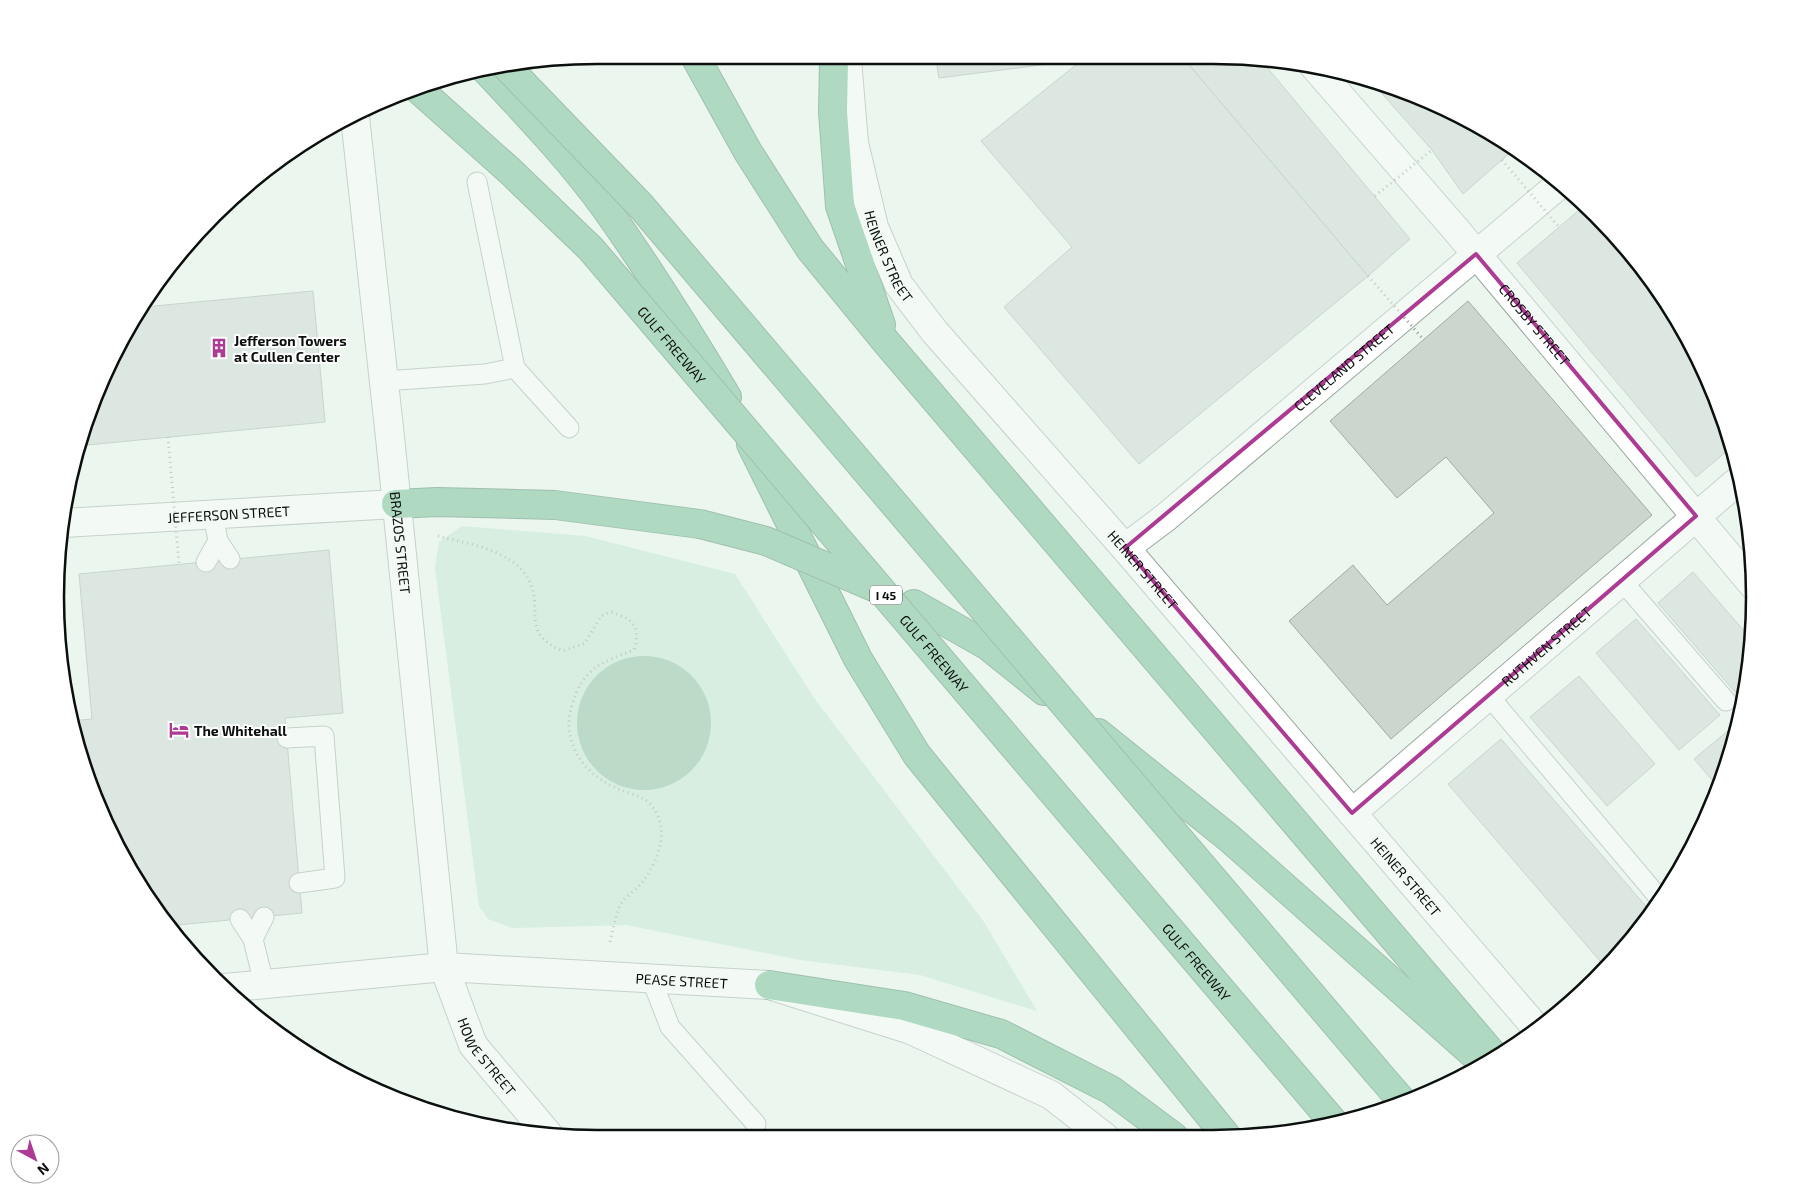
<svg xmlns="http://www.w3.org/2000/svg" width="1810" height="1194" font-family="'Exo 2',sans-serif">
  <rect width="100%" height="100%" fill="#eaf6ee"/>
  <path fill="#c1e5cf" d="M462 526 585 536 735 574 814 698 984 922 1037 1011 920 975 800 960 626 925 512 928 488 919 479 906 435 568 439 542Z"/>
  <circle fill="#83b999" cx="644" cy="723" r="67"/>
  <g fill="#cad6ce" stroke="#a0aba4">
    <path d="M936 60H1080L939 78Z"/>
    <path d="M1082 60H1185L1368 276 1139 464 1004 307 1072 247 981 141Z"/>
    <path d="M1185 60H1261L1410 239 1368 276Z"/>
    <path d="M1370 80 1452 111 1512 151 1463 194 1432 150Z"/>
    <path d="M1585 205 1643 267 1699 358 1733 446 1696 477 1517 263Z"/>
    <path d="M313 291 325 422 77 446 96 390 144 307Z"/>
    <path d="M1468 301 1652 515 1391 739 1289 621 1353 565 1387 605 1494 513 1446 457 1397 498 1330 421Z"/>
    <path d="M329 550 343 713 285 718 302 913 167 926 127 868 84 771 70 721 92 719 79 574Z"/>
    <path d="M1693 572 1751 639 1750 668 1744 697 1741 699 1658 603Z"/>
    <path d="M1636 619 1720 715 1679 750 1596 653Z"/>
    <path d="M1579 676 1655 764 1607 806 1530 717Z"/>
    <path d="M1729 730 1734 736 1726 771 1718 787 1694 759Z"/>
    <path d="M1501 739 1651 912 1620 955 1606 968 1448 784Z"/>
  </g>
  <g fill="none" stroke-linecap="round" stroke-linejoin="round">
    <defs>
      <g id="service">
        <path d="M477 182 515 368 569 428"/>
        <path d="M384 381 485 374 515 368"/>
        <path d="M213 514 218 541 230 559"/>
        <path d="M206 562 218 541"/>
        <path d="M1622 581 1726 701"/>
        <path d="M1488 695 1660 899"/>
        <path d="M287 738 324 736 335 878 299 883"/>
        <path d="M240 919 253 939 264 984"/>
        <path d="M253 939 264 917"/>
        <path d="M651 978 670 1027 756 1124"/>
      </g>
      <g id="minor">
        <path id="s1" d="M1314 66 1457 231 1753 585"/>
        <path id="s2" d="M1125 548 1165 518 1561 183"/>
        <path id="s3" d="M1352 813 1740 479"/>
        <path id="s4" d="M444 967 473 1045 548 1134"/>
      </g>
      <g id="tertiary">
        <path id="s5" d="M355 117C387 400 416 684 444 967"/>
        <path id="s6" d="M63 523 396 504"/>
        <path id="s7" d="M224 988 444 967 769 985 911 1030 1051 1095 1105 1137"/>
      </g>
      <g id="secondary">
        <path id="s8" d="M847 60 854 143 874 227 899 285 934 331 1125 548 1538 1030"/>
      </g>
      <g id="motorway">
        <path d="M697 60 748 152 810 249 887 343 1495 1057"/>
        <path d="M834 60 833 112 840 206 881 325"/>
        <path d="M485 69C527 114 571 160 607 210 650 271 689 333 727 397"/>
        <path d="M751 444 858 659 917 755 1228 1138"/>
        <path d="M396 504 437 502 555 505 700 524"/>
        <path d="M914 604 988 646 1044 691"/>
        <path d="M1098 733 1229 838 1479 1059"/>
        <path d="M769 985 904 1006 1001 1034 1111 1090 1174 1137"/>
        <path d="M1377 1072 1403 1102"/>
      </g>
    </defs>
    <use href="#service" stroke="#9ba69f" stroke-width="21"/>
    <use href="#minor" stroke="#9ba69f" stroke-width="30"/>
    <use href="#tertiary" stroke="#9ba69f" stroke-width="30"/>
    <use href="#secondary" stroke="#9ba69f" stroke-width="30"/>
    <use href="#motorway" stroke="#487d5f" stroke-width="30"/>
    <path stroke="#8e9791" stroke-width="3" stroke-dasharray="1 4" stroke-linecap="butt" d="M438 536C467 544 505 548 525 574 548 605 516 632 563 651L585 643 601 616 611 612C633 619 641 626 634 650 600 663 583 668 572 705 561 739 581 771 612 786 635 798 654 793 661 827 664 846 652 872 639 886 634 891 626 896 622 902 615 914 613 932 609 945"/>
    <use href="#service" stroke="#fff" stroke-width="19"/>
    <use href="#minor" stroke="#fff" stroke-width="28"/>
    <use href="#tertiary" stroke="#fff" stroke-width="28"/>
    <use href="#secondary" stroke="#fff" stroke-width="28"/>
    <use href="#motorway" stroke="#69b88b" stroke-width="28"/>
    <defs>
      <g id="motorway-bridge">
        <path d="M505 65 641 206 1377 1072"/>
        <path id="s9" d="M416 87 510 171 591 249 1335 1124"/>
        <path d="M700 524 766 541 876 588"/>
      </g>
    </defs>
    <use href="#motorway-bridge" stroke="#487d5f" stroke-width="30" stroke-linecap="butt"/>
    <g stroke="#8e9791" stroke-width="3" stroke-dasharray="1 4" stroke-linecap="butt">
      <path d="M1502 160 1559 227"/>
      <path d="M1375 196 1432 150"/>
      <path d="M1368 276 1424 340"/>
      <path d="M168 437 179 564"/>
    </g>
    <use href="#motorway-bridge" stroke="#69b88b" stroke-width="28"/>
  </g>
  <path d="M0 0H1810V1194H0ZM1476 254 1696 516 1352 813 1125 548Z" fill="#eaf6ee" fill-opacity=".55" fill-rule="evenodd"/>
  <path fill="none" stroke="#ad3a93" stroke-width="4" stroke-linejoin="round" d="M1476 254 1696 516 1352 813 1125 548Z"/>
  <defs>
    <symbol id="building-bare" viewBox="-9 -9 18 18"><path d="M-4-6H4V6H1V3H-1V6H-4ZM-2.5-4.3h1.7v1.8h-1.7ZM.8-4.3h1.7v1.8H.8ZM-2.5-1h1.7V.8h-1.7ZM.8-1h1.7V.8H.8Z" fill="#ad3a93" stroke="#fff" stroke-width="2.5" paint-order="stroke"/></symbol>
    <symbol id="hotel-bare" viewBox="-9 -9 18 18"><path d="M-6-4.5h1.5V1H6V5H4.5V3h-9V5H-6ZM-4 0a1.8 1.8 0 1 1 3.6 0ZM.5 0V-2.5h3Q6-2.5 6 0Z" fill="#ad3a93" stroke="#fff" stroke-width="2.5" paint-order="stroke"/></symbol>
  </defs>
  <g fill-rule="evenodd">
    <use href="#building-bare" x="205" y="334" width="28" height="28"/>
    <use href="#hotel-bare" x="165" y="716" width="28" height="28"/>
  </g>
  <g text-anchor="middle" dominant-baseline="central" stroke-width="4" stroke-linejoin="round" paint-order="stroke">
    <rect fill="#fff" stroke="#545756" stroke-width="1" x="870" y="585.5" width="32" height="19" rx="4"/>
    <g font-size="12" font-weight="bold" fill="#0b0f0d">
      <text x="886" y="595">I 45</text>
    </g>
    <g font-size="14" fill="#0b0f0d" stroke="#fff">
      <text stroke="none"><textPath href="#s8" startOffset="202">HEINER STREET</textPath></text>
      <text stroke="none"><textPath href="#s1" startOffset="340">CROSBY STREET</textPath></text>
      <text stroke="none"><textPath href="#s9" startOffset="364">GULF FREEWAY</textPath></text>
      <text stroke="none"><textPath href="#s2" startOffset="284">CLEVELAND STREET</textPath></text>
      <text stroke="none"><textPath href="#s6" startOffset="166">JEFFERSON STREET</textPath></text>
      <text stroke="none"><textPath href="#s5" startOffset="428">BRAZOS STREET</textPath></text>
      <text stroke="none"><textPath href="#s8" startOffset="608">HEINER STREET</textPath></text>
      <text stroke="none"><textPath href="#s3" startOffset="256">RUTHVEN STREET</textPath></text>
      <text stroke="none"><textPath href="#s9" startOffset="769">GULF FREEWAY</textPath></text>
      <text stroke="none"><textPath href="#s8" startOffset="1012">HEINER STREET</textPath></text>
      <text stroke="none"><textPath href="#s9" startOffset="1174">GULF FREEWAY</textPath></text>
      <text stroke="none"><textPath href="#s7" startOffset="459">PEASE STREET</textPath></text>
      <text stroke="none"><textPath href="#s4" startOffset="100">HOWE STREET</textPath></text>
    </g>
    <g font-size="14" font-weight="bold" fill="#0b0f0d" stroke="#fff" text-anchor="start">
      <text x="234" y="340">Jefferson Towers<tspan x="234" dy="16">at Cullen Center</tspan></text>
      <text x="194" y="730">The Whitehall</text>
    </g>
  </g>
  <path d="M0 0H1810V1194H0ZM597 64H1213A533 533 0 0 1 1746 597V597A533 533 0 0 1 1213 1130H597A533 533 0 0 1 64 597V597A533 533 0 0 1 597 64Z" fill="#fff" fill-rule="evenodd"/>
  <path fill="none" stroke="#0b0f0d" stroke-width="2.5" d="M597 64H1213A533 533 0 0 1 1746 597V597A533 533 0 0 1 1213 1130H597A533 533 0 0 1 64 597V597A533 533 0 0 1 597 64Z"/>
  <g transform="translate(35 1159) rotate(140)"><circle r="24" fill="#ffffff" stroke="#9d9f9e"/>
  <path d="M0-4L9 19L0 12L-9 19Z" fill="#ad3a93"/>
  <text y="-8" font-size="14" font-weight="bold" text-anchor="middle" fill="#0b0f0d">N</text>
  </g>
</svg>
